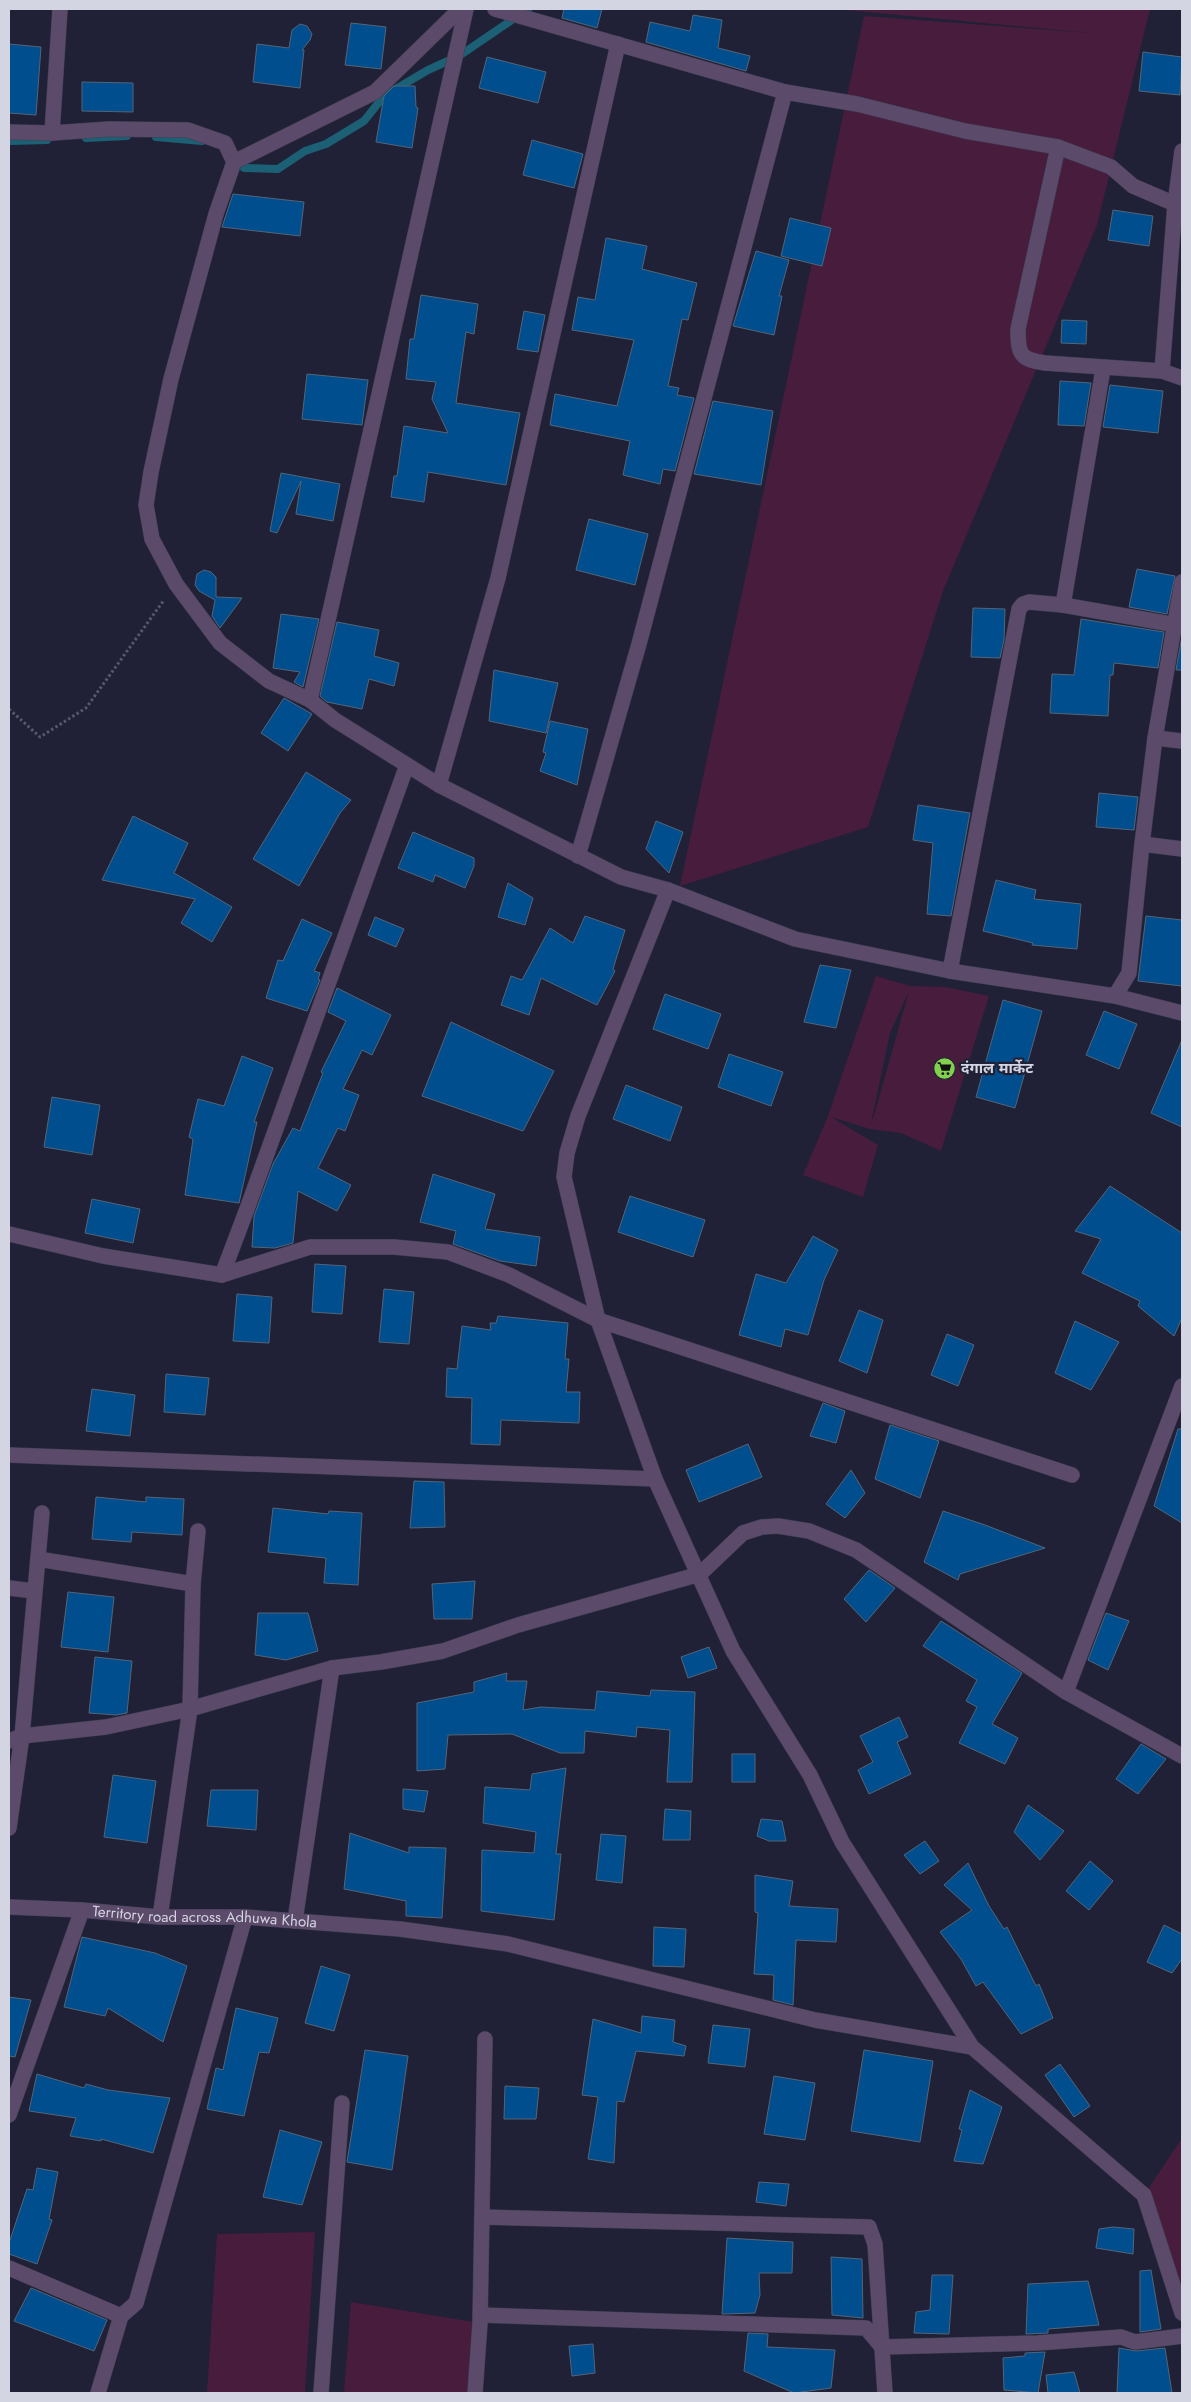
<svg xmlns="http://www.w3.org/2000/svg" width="1191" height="2402" font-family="Jost,'Noto Sans Devanagari',sans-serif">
  <rect width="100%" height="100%" fill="#202136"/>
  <g fill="#471c3c" fill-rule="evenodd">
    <path d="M835 9H1150L1097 225 943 591 868 827 680 886 864 16 1091 33Z"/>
    <path d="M876 976 910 986 945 987 989 996 941 1151 901 1133 870 1129 831 1117 878 1145 863 1197 803 1175 828 1116ZM909 991 873 1119H872L890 1033Z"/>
    <path d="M1182 2138V2297L1144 2195Z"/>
    <path d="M315 2232 305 2393H207L217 2234Z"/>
    <path d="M351 2302 480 2323 475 2393H344Z"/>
  </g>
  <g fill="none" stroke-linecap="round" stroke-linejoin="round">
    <g stroke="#1b6074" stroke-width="8">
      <path d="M156 137 202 141"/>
      <path d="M86 138 127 136"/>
      <path d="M9 141 47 140"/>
      <path d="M244 168 278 169 305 151 326 144 364 121 384 96 428 70 459 56 528 9"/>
    </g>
  </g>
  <g fill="#004e8d" stroke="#536579">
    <path d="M564 9H602L597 28 562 18Z"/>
    <path d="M693 15 722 20 718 48 750 56 746 71 646 42 650 22 690 31Z"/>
    <path d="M351 23 386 27 381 69 345 65Z"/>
    <path d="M300 24 307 26 312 34 310 40 302 50H304L300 88 253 82 257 44 289 48 292 30Z"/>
    <path d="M9 44 41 47 36 115 9 113Z"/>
    <path d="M1143 52 1182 57 1180 95 1139 91Z"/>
    <path d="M487 57 546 72 538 103 479 88Z"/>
    <path d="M82 82 133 83V112L82 111Z"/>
    <path d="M394 86H415L416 107 418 108 412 148 376 142 384 96Z"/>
    <path d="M532 140 583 154 574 188 523 175Z"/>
    <path d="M233 194 304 202 300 236 222 227Z"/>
    <path d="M1113 210 1153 216 1149 246 1108 240Z"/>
    <path d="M790 218 831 228 822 266 781 256Z"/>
    <path d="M606 238 647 246 642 269 697 283 688 320 682 319 668 386 679 388 677 395 694 398 675 471 663 469 660 484 623 475 630 441 550 425 555 394 617 406 634 340 572 330 578 297 595 300Z"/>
    <path d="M756 251 789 260 779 296H782L774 335 733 326Z"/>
    <path d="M421 295 478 304 474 334 466 332 456 403 520 413 506 485 428 472 424 502 391 497 394 476H397L404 426 448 433 432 399 436 382 406 379 410 339H414Z"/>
    <path d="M524 311 545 315 538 352 517 349Z"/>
    <path d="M1062 320 1087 321 1086 344 1061 343Z"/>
    <path d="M307 374 368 380 362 425 302 419Z"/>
    <path d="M1060 381 1091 383 1084 426 1058 425Z"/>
    <path d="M1110 385 1163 391 1158 433 1103 427Z"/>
    <path d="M713 401 773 411 761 485 694 474Z"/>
    <path d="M281 473 340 484 333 521 296 514 301 481 277 533 270 531Z"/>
    <path d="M589 519 648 534 635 585 576 570Z"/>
    <path d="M1137 569 1175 576 1167 614 1129 607Z"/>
    <path d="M204 570 211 572 216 577V597L242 598 220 628 212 616 215 600 199 591 195 585 197 574Z"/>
    <path d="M973 608 1005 609 1004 640 1000 658 971 657Z"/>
    <path d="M281 614 319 619 303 687 294 682 300 672 273 668Z"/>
    <path d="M1081 619 1164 632 1158 668 1114 663 1113 675H1110L1108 716 1050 713 1052 674 1074 675Z"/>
    <path d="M337 622 379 630 374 656 399 663 394 686 369 679 362 709 327 702 320 696Z"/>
    <path d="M1182 636V670H1176Z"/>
    <path d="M494 670 558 683 546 733 489 721Z"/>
    <path d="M284 698 312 714 288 751 261 733Z"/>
    <path d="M550 721 588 729 577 785 540 771 546 753 543 752Z"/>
    <path d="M306 772 351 800 340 813 299 886 253 859Z"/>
    <path d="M1099 793 1138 797 1134 830 1096 827Z"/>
    <path d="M918 805 970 813 951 916 927 914 933 843 913 840Z"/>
    <path d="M133 816 188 843 174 873 232 907 212 942 181 923 195 899 102 880Z"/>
    <path d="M656 821 683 832 669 873 646 849Z"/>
    <path d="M413 832 474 858V866L465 888 435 875 433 882 398 868Z"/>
    <path d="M996 880 1036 890 1034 899 1081 904 1077 949 1032 945 1033 943 983 931Z"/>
    <path d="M508 883 533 898 525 925 498 917Z"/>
    <path d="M585 916 625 930 613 969 615 971 597 1005 541 978 529 1015 501 1005 511 976 522 980 550 928 573 943Z"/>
    <path d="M1146 916 1182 920V986L1138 981Z"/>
    <path d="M375 917 404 929 396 947 368 935Z"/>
    <path d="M302 919 332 933 314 971 320 973 318 979 320 980 307 1011 266 998 278 960 283 961Z"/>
    <path d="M820 965 851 970 836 1028 804 1022Z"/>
    <path d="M337 988 391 1015 372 1055 362 1050 343 1089 359 1095 345 1131 338 1128 318 1168 351 1185 337 1211 298 1191 293 1243 275 1248 252 1247 254 1216 273 1164 293 1128 300 1131 323 1073 321 1072 346 1021 328 1012Z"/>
    <path d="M665 994 721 1014 708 1049 653 1029Z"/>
    <path d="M1003 1000 1042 1011 1015 1108 976 1097Z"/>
    <path d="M1104 1011 1137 1024 1119 1069 1086 1055Z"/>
    <path d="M451 1022 554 1071 523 1131 422 1096Z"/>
    <path d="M1182 1040V1127L1151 1113Z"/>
    <path d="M729 1054 783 1072 771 1106 718 1087Z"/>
    <path d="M242 1056 273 1068 254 1122H257L239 1203 185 1195 193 1139 189 1137 198 1099 224 1106Z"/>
    <path d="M626 1085 682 1107 670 1141 613 1119Z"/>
    <path d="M52 1097 100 1105 92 1155 44 1147Z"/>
    <path d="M433 1174 495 1194 485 1229 540 1237 536 1266 500 1261 453 1244 456 1231 420 1222Z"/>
    <path d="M1110 1186 1182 1233V1318L1174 1336 1138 1306 1140 1301 1082 1273 1101 1239 1075 1231Z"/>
    <path d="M630 1196 705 1220 693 1257 618 1232Z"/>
    <path d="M92 1199 140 1209 133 1243 85 1233Z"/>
    <path d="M813 1236 838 1250 824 1280 808 1335 785 1329 781 1347 739 1335 756 1274 786 1283Z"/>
    <path d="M315 1264 346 1266 342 1314 312 1312Z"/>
    <path d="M384 1289 414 1292 409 1344 379 1342Z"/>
    <path d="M237 1294 272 1297 269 1343 233 1341Z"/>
    <path d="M859 1310 883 1320 867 1373 839 1361Z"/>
    <path d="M498 1316 568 1323 565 1359H569L566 1392H580L579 1423 501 1420 500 1445 471 1444 472 1398 446 1397 447 1368 457 1369 462 1326 491 1330 490 1323H496Z"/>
    <path d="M1075 1321 1119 1342 1091 1390 1055 1373Z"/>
    <path d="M947 1334 974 1345 958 1386 931 1375Z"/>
    <path d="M166 1374 209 1378 205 1415 164 1412Z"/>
    <path d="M92 1389 135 1395 130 1436 86 1431Z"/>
    <path d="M823 1403 845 1411 836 1443 810 1436Z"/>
    <path d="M890 1425 939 1441 920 1498 875 1479Z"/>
    <path d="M1178 1429H1182V1523L1154 1506Z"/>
    <path d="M748 1444 762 1477 699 1502 686 1470Z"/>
    <path d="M851 1470 865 1493 845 1518 826 1504Z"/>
    <path d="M414 1481 444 1482 445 1527 410 1528Z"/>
    <path d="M96 1497 146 1502V1497L184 1499 182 1535 132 1532 131 1542 92 1539Z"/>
    <path d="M273 1508 328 1514 329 1511 362 1513 358 1585 324 1583 326 1558 268 1552Z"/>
    <path d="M943 1511 985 1525 1045 1548 960 1574 958 1580 924 1562Z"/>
    <path d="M869 1570 895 1588 866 1622 844 1599Z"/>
    <path d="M475 1581 472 1619H434L432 1584Z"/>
    <path d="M68 1592 114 1597 108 1652 61 1647Z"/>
    <path d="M258 1613H308L318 1651 286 1660 255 1655Z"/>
    <path d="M1106 1613 1129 1621 1108 1670 1088 1660Z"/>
    <path d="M941 1621 1022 1673 992 1724 1018 1738 1005 1764 959 1743 977 1707 966 1701 977 1680 923 1646Z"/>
    <path d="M709 1647 717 1668 688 1678 681 1657Z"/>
    <path d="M95 1657 132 1661 127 1713 116 1715 89 1713Z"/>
    <path d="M507 1673 506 1681H527L523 1710 541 1707 595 1710 597 1691 650 1696 651 1690 695 1692 692 1782H667L670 1730 637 1727 636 1737 585 1731 584 1753H560L512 1734 448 1735 445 1769 417 1771V1703L474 1692V1682Z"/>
    <path d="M899 1717 908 1737 897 1742 911 1774 869 1794 858 1770 873 1762 860 1736Z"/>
    <path d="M1141 1744 1166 1759 1138 1794 1116 1779Z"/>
    <rect x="732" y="1754" width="23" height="28"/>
    <path d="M566 1768 556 1854H561L554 1920 481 1911 482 1850 534 1853 536 1832 483 1823 485 1787 530 1790 532 1774Z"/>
    <path d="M113 1775 156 1781 147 1843 104 1837Z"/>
    <path d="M403 1789 428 1791 424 1812 403 1809Z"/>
    <path d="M211 1790H258L256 1830 207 1826Z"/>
    <path d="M1028 1805 1064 1831 1040 1860 1014 1832Z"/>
    <path d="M665 1809 691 1811 690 1840H663Z"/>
    <path d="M761 1819 782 1821 786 1841H769L757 1836Z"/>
    <path d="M350 1833 409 1853V1847L446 1848 442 1918 406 1916V1901L344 1889Z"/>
    <path d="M601 1834 626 1836 622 1883 596 1880Z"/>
    <path d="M925 1841 939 1861 920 1874 904 1855Z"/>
    <path d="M1090 1861 1113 1881 1089 1910 1066 1891Z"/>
    <path d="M968 1863 989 1906 1004 1929 1007 1927 1036 1986 1039 1984 1053 2018 1021 2034 983 1982 976 1986 961 1959 940 1932 972 1910 944 1885Z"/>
    <path d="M755 1875 793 1881 789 1906 838 1909 836 1942 796 1940 793 2005 773 2000 774 1975 754 1974 758 1913 755 1912Z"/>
    <path d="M1164 1925 1182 1934V1959L1172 1973 1147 1962Z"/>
    <path d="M654 1927 686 1929 684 1967 653 1966Z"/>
    <path d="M82 1937 155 1953 187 1966 163 2042 108 2008 105 2016 64 2007Z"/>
    <path d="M321 1966 350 1975 334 2031 305 2023Z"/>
    <path d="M9 1997 31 2000 15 2057 9 2056Z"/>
    <path d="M236 2008 278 2018 269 2053 259 2052 244 2116 207 2109 216 2068 223 2070Z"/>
    <path d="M642 2016 675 2020 673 2042 686 2046 684 2056 636 2051 624 2102 617 2101 614 2163 588 2159 598 2097 582 2095 593 2019 641 2033Z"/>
    <path d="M713 2025 750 2029 745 2067 708 2063Z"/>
    <path d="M365 2050 408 2056 392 2170 347 2162Z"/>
    <path d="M864 2050 933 2061 920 2142 851 2131Z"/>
    <path d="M1060 2064 1090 2106 1074 2117 1045 2075Z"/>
    <path d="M37 2074 84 2088 86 2084 108 2090 170 2098 153 2153 101 2139V2141L70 2136 76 2118 29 2111Z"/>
    <path d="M774 2076 815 2083 805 2140 764 2134Z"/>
    <path d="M505 2086 539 2088 536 2119H504Z"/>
    <path d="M970 2090 1002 2107 983 2164 954 2161 962 2130 959 2129Z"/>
    <path d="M280 2130 322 2142 302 2205 263 2197Z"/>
    <path d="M37 2168 58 2172 49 2219 52 2220 37 2264 9 2254V2243L27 2189 33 2190Z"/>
    <path d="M759 2182 789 2184 786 2206 756 2202Z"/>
    <path d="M1113 2227 1134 2229 1133 2254 1096 2248 1099 2229Z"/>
    <path d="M727 2238 793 2242 792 2273H759L760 2295 755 2313 722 2314Z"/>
    <path d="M831 2257 862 2259 863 2318 832 2315Z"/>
    <path d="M1151 2270 1161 2329 1140 2332V2271Z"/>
    <path d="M932 2275H953L949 2334 914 2333 916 2312 930 2310Z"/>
    <path d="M1088 2281 1099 2325 1048 2329V2333L1026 2334 1028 2284Z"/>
    <path d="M31 2288 107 2320 94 2351 14 2321Z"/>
    <path d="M748 2333 768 2334 767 2347 835 2350 831 2388 794 2393 744 2371Z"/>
    <path d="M593 2344 595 2373 572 2376 569 2346Z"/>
    <path d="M1119 2348 1136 2351 1165 2348 1172 2393H1117Z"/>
    <path d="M1045 2352 1038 2393 1004 2390 1003 2358 1025 2356V2353Z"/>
    <path d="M1074 2372 1080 2393H1048L1046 2375Z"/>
  </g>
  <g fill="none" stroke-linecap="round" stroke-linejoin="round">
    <defs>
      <g id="minor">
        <path d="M495 9 785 92 857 104 965 131 1058 147 1111 167 1133 186 1175 204"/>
        <path d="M9 132 52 133 109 129 188 130 225 143 234 162 216 214 171 379 151 472 146 505 152 539 176 584 220 643 269 681 310 700 335 720 439 785 621 877 668 890 795 939 950 971 1115 996 1182 1013"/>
        <path d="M52 133 60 9"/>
        <path d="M1058 147 1018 329C1018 355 1020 359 1045 363L1162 371 1182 378"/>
        <path d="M234 162 375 92 460 9"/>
        <path d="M1162 371 1175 204 1182 151"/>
        <path d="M1063 605 1103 369"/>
        <path d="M310 700 466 9"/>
        <path d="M1155 738 1182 741"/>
        <path d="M439 785 498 578 618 44"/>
        <path d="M1142 844 1182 849"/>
        <path d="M578 856 639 644 785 92"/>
        <path d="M668 890 578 1116 567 1153 564 1177 598 1320 655 1479 733 1651 810 1775 842 1842 972 2047 1144 2195 1182 2313"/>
        <path d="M950 971 1019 609 1023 604 1029 602 1063 605 1182 626"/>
        <path d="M1115 996 1129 973 1142 844 1155 738 1182 582"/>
        <path d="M9 1234 103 1256 222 1275 310 1247H394L448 1252 509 1275 598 1320 1072 1475"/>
        <path d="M222 1275 247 1209 407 765"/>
        <path d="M9 1455 655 1479"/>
        <path d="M38 1559 193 1584"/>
        <path d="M9 1588 34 1591"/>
        <path d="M1066 1692 1182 1386"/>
        <path d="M9 1741 22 1736 106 1727 190 1709 332 1668 381 1662 443 1651 518 1625 700 1574 743 1533 762 1527 778 1526 809 1531 856 1550 1066 1692 1182 1756"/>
        <path d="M9 1828 22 1736 42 1513"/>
        <path id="s1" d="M9 1907 82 1910 160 1917H245L400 1929 508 1944 815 2020 972 2047"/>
        <path d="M160 1917 190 1709 193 1584 198 1531"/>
        <path d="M295 1921 332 1668"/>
        <path d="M9 2115 82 1910"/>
        <path d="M482 2217 869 2227 875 2244 885 2393"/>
        <path d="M9 2268 121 2316"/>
        <path d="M481 2315 866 2328 882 2347 1037 2343 1121 2337 1135 2342 1182 2336"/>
        <path d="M98 2393 121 2316 136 2303 245 1917"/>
        <path d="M321 2393 342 2103"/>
        <path d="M475 2393 480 2323 485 2039"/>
      </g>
    </defs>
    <use href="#minor" stroke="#3d3e52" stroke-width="16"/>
    <path stroke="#57586b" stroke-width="3" stroke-dasharray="2.5 2.5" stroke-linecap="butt" d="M9 709 40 737 86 708 164 600"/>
    <use href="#minor" stroke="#5c4a6a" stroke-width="15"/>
  </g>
  <defs>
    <symbol id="supermarket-disc" viewBox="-11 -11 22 22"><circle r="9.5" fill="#83d04f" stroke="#202136"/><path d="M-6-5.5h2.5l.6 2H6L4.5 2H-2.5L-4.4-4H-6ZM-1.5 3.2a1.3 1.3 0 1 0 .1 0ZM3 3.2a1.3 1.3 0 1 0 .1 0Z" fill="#111"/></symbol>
  </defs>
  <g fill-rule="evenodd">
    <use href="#supermarket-disc" x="932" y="1056" width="25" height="25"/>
  </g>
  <g text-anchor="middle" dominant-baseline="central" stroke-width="4.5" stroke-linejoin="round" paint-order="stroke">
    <g font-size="15" font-weight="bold" fill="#d3d5e3" stroke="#202136" text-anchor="start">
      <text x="961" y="1068">दंगाल मार्केट</text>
    </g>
    <g font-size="15" fill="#d3d5e3" stroke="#202136">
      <text stroke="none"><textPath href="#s1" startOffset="196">Territory road across Adhuwa Khola</textPath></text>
    </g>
  </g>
  <rect width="1191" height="2402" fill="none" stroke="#d3d5e3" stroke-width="20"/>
</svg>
